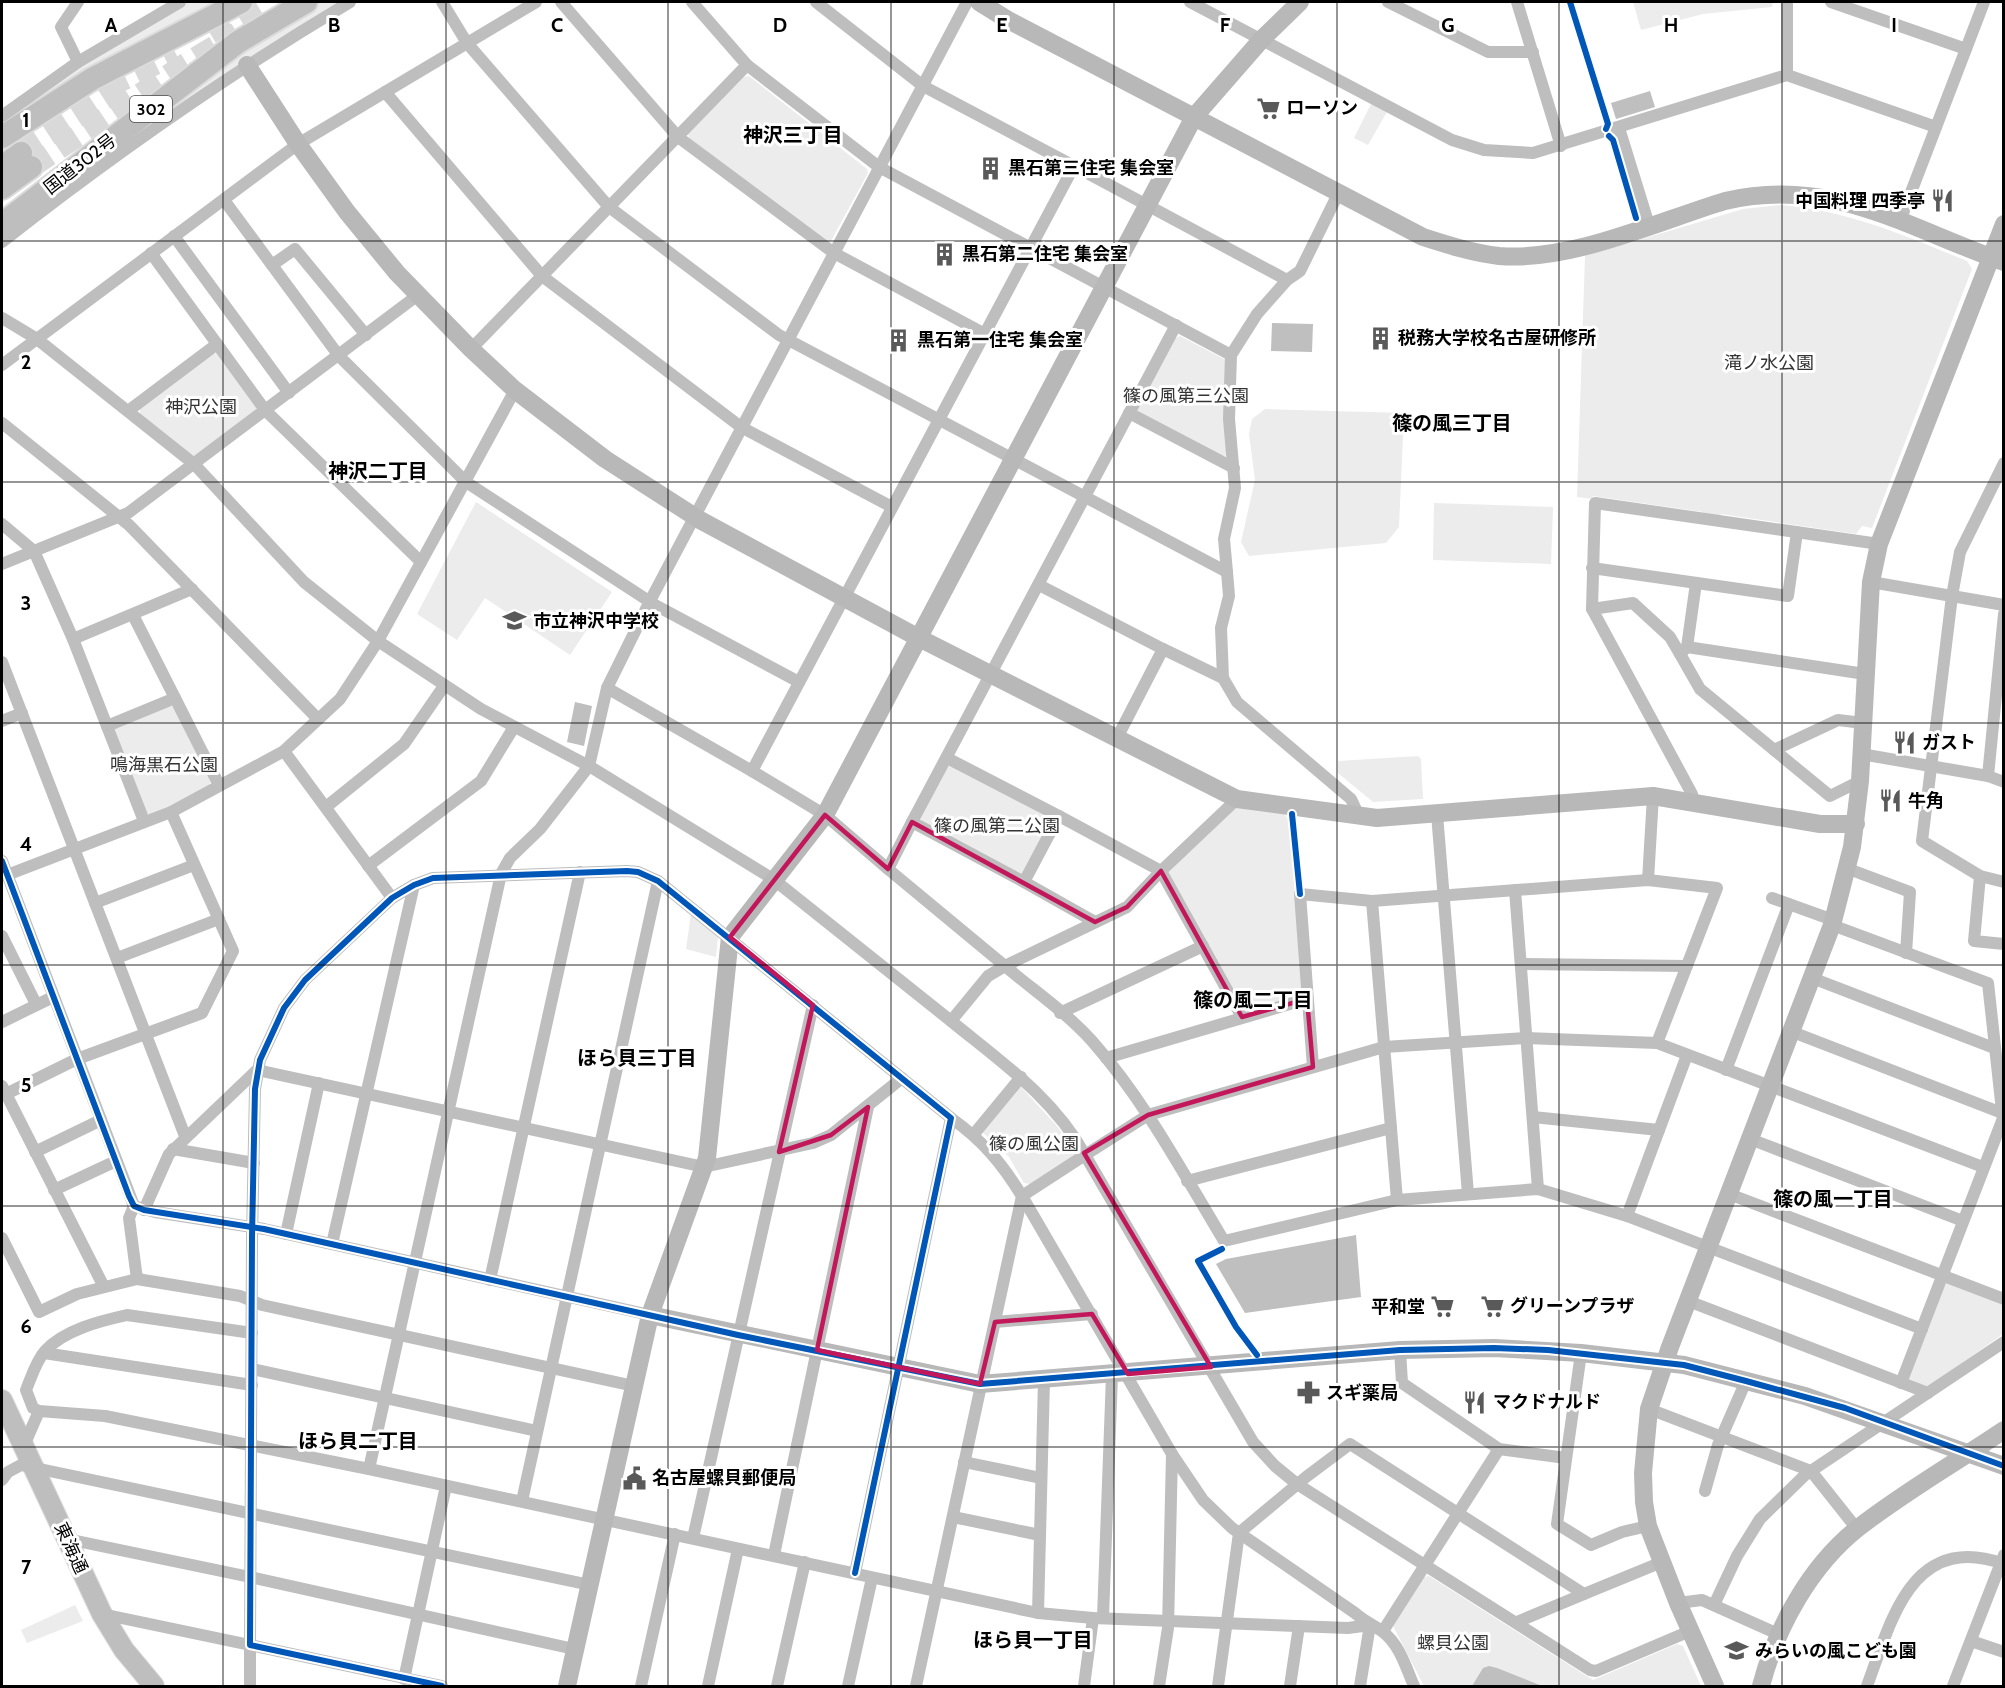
<svg xmlns="http://www.w3.org/2000/svg" width="2005" height="1688" font-family="Cabin,'Noto Sans JP',sans-serif">
  <rect width="100%" height="100%" fill="#fff"/>
  <g fill="#ececec">
    <path d="M186 2H223L2 128V119L83 63Z"/>
    <path d="M319 2H345L2 232 277 27Z"/>
    <path d="M1633 2H1773L1772 7 1703 14 1641 30Z"/>
    <path d="M749 76 867 169 868 173 831 241 825 242 689 138 688 133 744 77Z"/>
    <path d="M1372 102 1388 110 1368 145 1354 138Z"/>
    <path d="M1780 205C1847 210 1906 236 1967 261L1972 269 1872 528 1862 526 1856 534 1721 514 1720 517 1702 515 1703 512 1593 496 1592 499 1577 497 1585 256 1743 209Z"/>
    <path d="M1180 336 1226 360 1229 452 1222 459 1139 414 1137 408 1175 338Z"/>
    <path d="M213 353 219 354 257 405 255 412 196 456 189 455 140 417V407Z"/>
    <path d="M1265 409 1404 413 1399 527 1386 543 1249 556 1241 542 1255 480 1249 434 1252 419Z"/>
    <path d="M476 502 612 592 570 655 485 598 457 640 417 614Z"/>
    <path d="M1434 503 1553 507 1551 564 1433 560Z"/>
    <path d="M168 705 173 707 211 780 209 787 150 815 145 812 114 731 116 726Z"/>
    <path d="M1418 756 1421 759 1423 799 1373 802 1338 773V761Z"/>
    <path d="M952 765 1050 817 1053 822 1025 875H1018L922 824 921 818 947 767Z"/>
    <path d="M1237 807 1283 813 1290 821 1302 991 1298 998 1248 1011 1242 1008 1168 875 1169 868Z"/>
    <path d="M691 914 718 937 716 957 686 949Z"/>
    <path d="M1021 1087 1057 1126 1076 1153 1074 1158 1030 1184 1024 1183 1009 1157 982 1132 1015 1088Z"/>
    <path d="M1948 1283 2003 1303V1334L1928 1387 1909 1381 1907 1377 1944 1284Z"/>
    <path d="M1429 1576 1593 1680 1677 1644 1683 1646 1701 1686H1424L1393 1626 1424 1577Z"/>
    <path d="M75 1605 83 1621 27 1643 21 1630Z"/>
  </g>
  <g fill="#bfbfbf">
    <path d="M1650 91 1655 107 1616 119 1611 103Z"/>
    <path d="M1272 323 1313 324 1312 352 1271 351Z"/>
    <path d="M575 702 592 706 584 746 567 742Z"/>
    <path d="M1356 1235 1361 1297 1245 1313 1216 1264 1226 1259Z"/>
    <path d="M1489 1666 1497 1668 1542 1686H1472L1483 1668Z"/>
  </g>
  <g fill="none" stroke-linecap="round" stroke-linejoin="round">
    <g stroke="#d9d9d9" stroke-width="22" stroke-dasharray="22 11" stroke-linecap="butt">
      <path d="M210 33 263 2"/>
      <path d="M106 88 176 54"/>
      <path d="M21 153 123 87"/>
      <path d="M31 167 184 65 237 33"/>
    </g>
    <defs>
      <path id="primary" d="M2 1400 102 1614 124 1650 154 1686"/>
      <g id="highway">
        <path d="M2 137 92 79 241 2"/>
        <path d="M2 167 21 153"/>
        <path d="M2 188 31 167"/>
        <path d="M2 224 238 42 306 2"/>
      </g>
    </defs>
    <use href="#primary" stroke="#dbdbdb" stroke-width="22"/>
    <use href="#highway" stroke="#dbdbdb" stroke-width="26"/>
    <g stroke="#bebebe" stroke-width="12">
      <path d="M78 2 61 27 78 62"/>
      <path d="M442 2 467 43 609 207 779 335 1227 572 1224 539 1235 488 1229 419 1231 355"/>
      <path d="M561 2 678 137 834 253 985 334"/>
      <path d="M816 2 923 86 1074 166 752 771 825 815 888 869 912 822 1024 882 1059 816 1161 871 1237 799"/>
      <path d="M1190 2 1452 140 1484 150 1533 153 1787 75 1936 127"/>
      <path d="M1388 2 1488 52H1533"/>
      <path d="M1517 2 1561 146"/>
      <path d="M1787 2V75"/>
      <path d="M1831 2 1966 49"/>
      <path d="M747 65 879 167 1231 355 1257 314 1287 280 1074 166"/>
      <path d="M385 92 542 276 741 427 892 507"/>
      <path d="M2 116 78 62 180 2"/>
      <path d="M1619 128 1649 225"/>
      <path d="M224 200 339 356 466 482 655 605 799 682"/>
      <path d="M1900 221 1984 2"/>
      <path d="M174 236 289 393"/>
      <path d="M2 242C113 155 229 74 350 2"/>
      <path d="M151 253 265 410 421 562"/>
      <path d="M272 265 295 249 366 335"/>
      <path d="M1287 280 1300 271 1338 194"/>
      <path d="M2 318 37 339 194 464 304 582 378 641 340 699 284 751 171 812 7 875"/>
      <path d="M471 349 747 65 692 2"/>
      <path d="M2 365 298 144 536 2"/>
      <path d="M515 390 378 641 481 709 589 766 773 879 951 1021 988 976 1005 966 888 869"/>
      <path d="M128 411 217 344"/>
      <path d="M1129 413 1234 468"/>
      <path d="M2 423 129 525 318 719"/>
      <path d="M2004 463 1960 552 1952 596 1922 841 1980 876 2004 882"/>
      <path d="M2 524 34 551 73 639 144 821"/>
      <path d="M2 564 128 513 418 295"/>
      <path d="M1592 568 1788 596 1797 532"/>
      <path d="M1227 572 1229 596 1221 628 1223 678 1237 702 1351 799 1360 818"/>
      <path d="M1871 582 2004 605"/>
      <path d="M1039 585 1163 649 1117 738"/>
      <path d="M1592 609 1595 503 1879 544"/>
      <path d="M133 615 219 785"/>
      <path d="M73 639 192 589"/>
      <path d="M1687 647 1696 583"/>
      <path d="M1163 649 1223 678"/>
      <path d="M1680 654 1700 689 1830 796 1860 781"/>
      <path d="M2 662 185 1136"/>
      <path d="M607 688 752 771"/>
      <path d="M2 721 22 713"/>
      <path d="M107 726 175 698"/>
      <path d="M1774 750 1838 720 1863 723"/>
      <path d="M284 751 392 898"/>
      <path d="M1861 754 1988 776 2004 782"/>
      <path d="M947 758 1059 816"/>
      <path d="M1988 776 2004 614"/>
      <path d="M1693 802 1692 794 1592 609 1633 603 1670 637 1680 654 1687 647 1865 674"/>
      <path d="M326 807 404 744 444 686"/>
      <path d="M1437 814 1468 1194"/>
      <path d="M912 822 1176 325"/>
      <path d="M2 861 134 1206 155 1212 264 1229 650 1315"/>
      <path d="M368 866 481 781 514 727"/>
      <path d="M1846 868 1910 892 1906 953"/>
      <path d="M1980 876 1974 941 2004 944"/>
      <path d="M1648 880 1653 796"/>
      <path d="M1024 882 1095 922"/>
      <path d="M1515 890 1538 1189"/>
      <path d="M1772 898 1833 920"/>
      <path d="M1372 901 1397 1200"/>
      <path d="M95 903 194 865"/>
      <path d="M1832 925 1988 983 2004 1129"/>
      <path d="M2 936 36 1004"/>
      <path d="M117 958 219 919"/>
      <path d="M1521 964 1687 966"/>
      <path d="M1812 978 1994 1048"/>
      <path d="M1060 1013 1203 946"/>
      <path d="M1242 1017 1161 871 1127 907 1005 966C1033 990 1067 1013 1092 1041 1145 1101 1183 1173 1224 1241L1397 1200 1538 1189 1627 1216 1922 1329"/>
      <path d="M2 1022 53 997"/>
      <path d="M1790 1031 2002 1113"/>
      <path d="M1106 1058 1307 999"/>
      <path d="M1313 1067 1300 894 1372 901 1648 880 1717 888 1657 1043"/>
      <path d="M1726 1070 1789 904"/>
      <path d="M2 1086 104 1287"/>
      <path d="M6 1094 77 1059 202 1013 233 951 171 812"/>
      <path d="M1533 1117 1659 1130"/>
      <path d="M951 1118C983 1141 1001 1162 1022 1196L1085 1155C1054 1098 1000 1061 951 1021"/>
      <path d="M974 1134 1021 1077"/>
      <path d="M1750 1139 1963 1221"/>
      <path d="M173 1149 254 1163"/>
      <path d="M35 1152 101 1120"/>
      <path d="M1187 1181 1391 1128"/>
      <path d="M54 1190 116 1161"/>
      <path d="M1729 1194 2004 1299"/>
      <path d="M1022 1196 1172 1454 1203 1500 1232 1528 1355 1613C1365 1622 1374 1625 1383 1632 1400 1645 1406 1668 1414 1686"/>
      <path d="M134 1206 129 1218 137 1279"/>
      <path d="M144 1210 169 1154 257 1070 704 1167 813 1143 831 1135 902 1078"/>
      <path d="M1627 1216 1687 1055"/>
      <path d="M286 1234 319 1083"/>
      <path d="M2 1238 39 1312 77 1294 137 1279 240 1296 262 1305 634 1386"/>
      <path d="M332 1244 414 885"/>
      <path d="M490 1280 580 872"/>
      <path d="M1688 1301 1928 1393"/>
      <path d="M995 1322 1092 1314"/>
      <path d="M252 1333 127 1315C100 1321 64 1330 45 1351 36 1361 31 1378 26 1390L33 1408 39 1411 105 1416 369 1469 1038 1613 1093 1618 1348 1628 1370 1625 1360 1686"/>
      <path d="M1400 1350 1402 1383 1499 1449 1566 1458"/>
      <path d="M44 1353 252 1385"/>
      <path d="M1581 1353 1557 1524 1591 1545 1622 1532 1648 1526"/>
      <path d="M252 1369 537 1431"/>
      <path d="M1901 1383 2002 1121"/>
      <path d="M1649 1409 1811 1471 1857 1529"/>
      <path d="M23 1448 39 1411"/>
      <path d="M964 1462 1041 1478"/>
      <path d="M369 1469 501 874 510 858 540 829 589 766 607 688 650 601 967 2"/>
      <path d="M2 1480 8 1472 21 1465 590 1585"/>
      <path d="M1705 1491 1718 1445 1746 1381"/>
      <path d="M522 1501 658 881"/>
      <path d="M953 1517 1040 1535"/>
      <path d="M693 1538 813 1005"/>
      <path d="M67 1539 250 1577 574 1649"/>
      <path d="M774 1555 868 1107"/>
      <path d="M1678 1603 1702 1600 1778 1634"/>
      <path d="M1714 1605 1737 1556 1760 1519 1805 1475 2004 1342"/>
      <path d="M1038 1613 1044 1380"/>
      <path d="M102 1614 250 1645V1686"/>
      <path d="M1103 1617 1112 1375"/>
      <path d="M1517 1622 1584 1594"/>
      <path d="M1383 1631 1499 1449"/>
      <path d="M1690 1631 1596 1671 1590 1670 1297 1484 1275 1466 1253 1442 1085 1155 1148 1115 1384 1047 1526 1038 1657 1043 1983 1167"/>
      <path d="M1971 1641 2004 1652"/>
      <path d="M404 1679 446 1486"/>
      <path d="M442 1686 250 1645 252 1237 255 1089 260 1060 284 1008 305 980 392 898 414 885 433 878 627 871 638 872 658 881 951 1118 855 1573"/>
      <path d="M641 1686 675 1534"/>
      <path d="M708 1686 738 1549"/>
      <path d="M777 1686 805 1562"/>
      <path d="M848 1686 872 1578"/>
      <path d="M916 1686 1022 1196"/>
      <path d="M1084 1686 1093 1618"/>
      <path d="M1159 1686 1168 1628 1172 1454"/>
      <path d="M1218 1686 1239 1533 1306 1477 1350 1444 1584 1594 1662 1562"/>
      <path d="M1290 1686 1299 1626"/>
      <path d="M1867 1686C1891 1622 1911 1531 2004 1564"/>
      <path d="M1953 1686 2004 1555"/>
    </g>
    <g stroke="#b8b8b8" stroke-width="18">
      <path d="M1300 2 1262 39 1194 117 1423 237C1448 245 1473 253 1499 256 1571 262 1656 222 1725 201 1833 176 1907 228 2004 262"/>
      <path d="M247 65 298 144 347 212 397 273 471 349 515 390 605 459 700 520 917 637 1237 799 1377 818 1653 796 1820 824H1856"/>
      <path d="M650 1315 980 1384 1400 1350 1494 1348 1581 1353 1684 1365 1805 1396 2004 1466"/>
      <path d="M567 1686 650 1315 707 1158 730 937 825 815 1194 117 1008 20 979 2"/>
      <path d="M1715 1686 1678 1603 1648 1526 1644 1502 1643 1473 1649 1409 1670 1347 1832 925 1852 847 1860 781 1871 582 1879 544 2004 224"/>
      <path d="M1761 1686C1776 1628 1810 1566 1858 1528 1904 1492 1955 1463 2004 1430"/>
    </g>
    <use href="#primary" stroke="#bebebe" stroke-width="20"/>
    <use href="#highway" stroke="#bebebe" stroke-width="22"/>
    <defs>
      <g id="cycleway">
        <path d="M1570 2 1608 124 1606 129"/>
        <path d="M1609 136 1613 140 1636 218"/>
        <path d="M1292 814 1300 894"/>
        <path d="M2 861 129 1196 134 1206 144 1210 264 1229 738 1335 980 1384 1400 1350 1494 1348 1548 1350 1684 1365 1746 1381 1845 1408 2004 1466"/>
        <path d="M1222 1249 1198 1261 1236 1327 1257 1355"/>
        <path d="M442 1686 250 1645 252 1237 255 1089 260 1060 284 1008 305 980 392 898 414 885 433 878 627 871 638 872 658 881 951 1118 855 1573"/>
      </g>
    </defs>
    <use href="#cycleway" stroke="#fff" stroke-width="10"/>
    <use href="#cycleway" stroke="#0057b8" stroke-width="6"/>
  </g>
  <path fill="none" stroke="#c2185b" stroke-width="4.5" stroke-linejoin="round" d="M825 815 888 869 912 822 1095 922 1127 907 1161 871 1242 1017 1307 999 1313 1067 1148 1115 1084 1153 1211 1367 1128 1374 1092 1314 995 1322 980 1384 817 1350 868 1107 831 1135 779 1152 813 1005 730 937Z"/>
  <path fill="none" stroke="#000" stroke-width="1.5" stroke-opacity="0.55" d="M223 2V1686M446 2V1686M668 2V1686M891 2V1686M1114 2V1686M1337 2V1686M1559 2V1686M1782 2V1686M2 241H2004M2 482H2004M2 723H2004M2 965H2004M2 1206H2004M2 1447H2004"/>
  <defs>
    <symbol id="supermarket-bare" viewBox="-9 -9 18 18"><path d="M-6-5.5h2.5l.6 2H6L4.5 2H-2.5L-4.4-4H-6ZM-1.5 3.2a1.3 1.3 0 1 0 .1 0ZM3 3.2a1.3 1.3 0 1 0 .1 0Z" fill="#595959" stroke="#fff" stroke-width="2.5" paint-order="stroke"/></symbol>
    <symbol id="building-bare" viewBox="-9 -9 18 18"><path d="M-4-6H4V6H1V3H-1V6H-4ZM-2.5-4.3h1.7v1.8h-1.7ZM.8-4.3h1.7v1.8H.8ZM-2.5-1h1.7V.8h-1.7ZM.8-1h1.7V.8H.8Z" fill="#595959" stroke="#fff" stroke-width="2.5" paint-order="stroke"/></symbol>
    <symbol id="restaurant-bare" viewBox="-9 -9 18 18"><path d="M-5-6h1v4h1v-4h1v4h1v-4h1v5L-1.5 .5V6h-2V.5L-5-1ZM5-6V6H3V1.5H1.5Q1.5-4 5-6Z" fill="#595959" stroke="#fff" stroke-width="2.5" paint-order="stroke"/></symbol>
    <symbol id="school-bare" viewBox="-9 -9 18 18"><path d="M0-5L7-2L0 1L-7-2ZM-4 1L0 2.5L4 1V4Q0 6-4 4Z" fill="#595959" stroke="#fff" stroke-width="2.5" paint-order="stroke"/></symbol>
    <symbol id="pharmacy-bare" viewBox="-9 -9 18 18"><path d="M-2-6h4v4h4v4h-4v4h-4v-4h-4v-4h4Z" fill="#595959" stroke="#fff" stroke-width="2.5" paint-order="stroke"/></symbol>
    <symbol id="civic-bare" viewBox="-9 -9 18 18"><path d="M-.6-6.5H3V-4.5H.6V-3L4-1V1h2V6H-6V1h2V-1L-.6-3ZM-1.2 2.5V6h2.4V2.5Z" fill="#595959" stroke="#fff" stroke-width="2.5" paint-order="stroke"/></symbol>
  </defs>
  <g fill-rule="evenodd">
    <use href="#supermarket-bare" x="1252" y="92" width="33" height="33"/>
    <use href="#building-bare" x="974" y="152" width="33" height="33"/>
    <use href="#restaurant-bare" x="1926" y="184" width="33" height="33"/>
    <use href="#building-bare" x="928" y="238" width="33" height="33"/>
    <use href="#building-bare" x="1364" y="322" width="33" height="33"/>
    <use href="#building-bare" x="882" y="324" width="33" height="33"/>
    <use href="#school-bare" x="498" y="604" width="33" height="33"/>
    <use href="#restaurant-bare" x="1888" y="726" width="33" height="33"/>
    <use href="#restaurant-bare" x="1874" y="784" width="33" height="33"/>
    <use href="#supermarket-bare" x="1476" y="1290" width="33" height="33"/>
    <use href="#supermarket-bare" x="1426" y="1290" width="33" height="33"/>
    <use href="#pharmacy-bare" x="1292" y="1376" width="33" height="33"/>
    <use href="#restaurant-bare" x="1458" y="1386" width="33" height="33"/>
    <use href="#civic-bare" x="618" y="1462" width="33" height="33"/>
    <use href="#school-bare" x="1720" y="1634" width="33" height="33"/>
  </g>
  <g text-anchor="middle" dominant-baseline="central" stroke-width="6" stroke-linejoin="round" paint-order="stroke">
    <rect fill="#fff" stroke="#4c4c4c" stroke-width="1.5" x="130" y="96" width="42" height="26" rx="4.5"/>
    <g font-size="16" font-weight="bold" fill="#000">
      <text x="151" y="109">302</text>
    </g>
    <g font-size="18" font-weight="bold" fill="#000" stroke="#fff" text-anchor="start">
      <text x="1286" y="108">ローソン</text>
      <text x="1008" y="168">黒石第三住宅 集会室</text>
      <text x="1925" y="201" text-anchor="end">中国料理 四季亭</text>
      <text x="962" y="254">黒石第二住宅 集会室</text>
      <text x="1398" y="338">税務大学校名古屋研修所</text>
      <text x="917" y="340">黒石第一住宅 集会室</text>
      <text x="533" y="621">市立神沢中学校</text>
      <text x="1922" y="743">ガスト</text>
      <text x="1908" y="801">牛角</text>
      <text x="1510" y="1306">グリーンプラザ</text>
      <text x="1425" y="1307" text-anchor="end">平和堂</text>
      <text x="1326" y="1393">スギ薬局</text>
      <text x="1493" y="1402">マクドナルド</text>
      <text x="652" y="1478">名古屋螺貝郵便局</text>
      <text x="1755" y="1651">みらいの風こども園</text>
    </g>
    <g font-size="18" fill="#000" stroke="#fff">
      <text transform="translate(80 164) rotate(-38)">国道302号</text>
      <text transform="translate(71 1548) rotate(65)">東海通</text>
    </g>
    <g font-size="18" fill="#333" stroke="#fff">
      <text x="1769" y="363">滝ノ水公園</text>
      <text x="1186" y="396">篠の風第三公園</text>
      <text x="201" y="407">神沢公園</text>
      <text x="164" y="765">鳴海黒石公園</text>
      <text x="997" y="826">篠の風第二公園</text>
      <text x="1034" y="1144">篠の風公園</text>
      <text x="1453" y="1643">螺貝公園</text>
    </g>
    <g font-size="20" font-weight="bold" fill="#000" stroke="#fff">
      <text x="793" y="135">神沢三丁目</text>
      <text x="1452" y="423">篠の風三丁目</text>
      <text x="378" y="471">神沢二丁目</text>
      <text x="1253" y="1000">篠の風二丁目</text>
      <text x="637" y="1058">ほら貝三丁目</text>
      <text x="1833" y="1199">篠の風一丁目</text>
      <text x="358" y="1441">ほら貝二丁目</text>
      <text x="1033" y="1640">ほら貝一丁目</text>
    </g>
  </g>
  <g font-size="20" text-anchor="middle" font-weight="bold" fill="#000" stroke="#fff" stroke-width="6" stroke-linejoin="round" paint-order="stroke">
    <text x="111" y="32">A</text>
    <text x="334" y="32">B</text>
    <text x="557" y="32">C</text>
    <text x="780" y="32">D</text>
    <text x="1002" y="32">E</text>
    <text x="1225" y="32">F</text>
    <text x="1448" y="32">G</text>
    <text x="1671" y="32">H</text>
    <text x="1894" y="32">I</text>
    <text x="26" y="127">1</text>
    <text x="26" y="369">2</text>
    <text x="26" y="610">3</text>
    <text x="26" y="851">4</text>
    <text x="26" y="1092">5</text>
    <text x="26" y="1333">6</text>
    <text x="26" y="1574">7</text>
  </g>
  <rect width="2005" height="1688" fill="none" stroke="#000000" stroke-width="6"/>
</svg>
